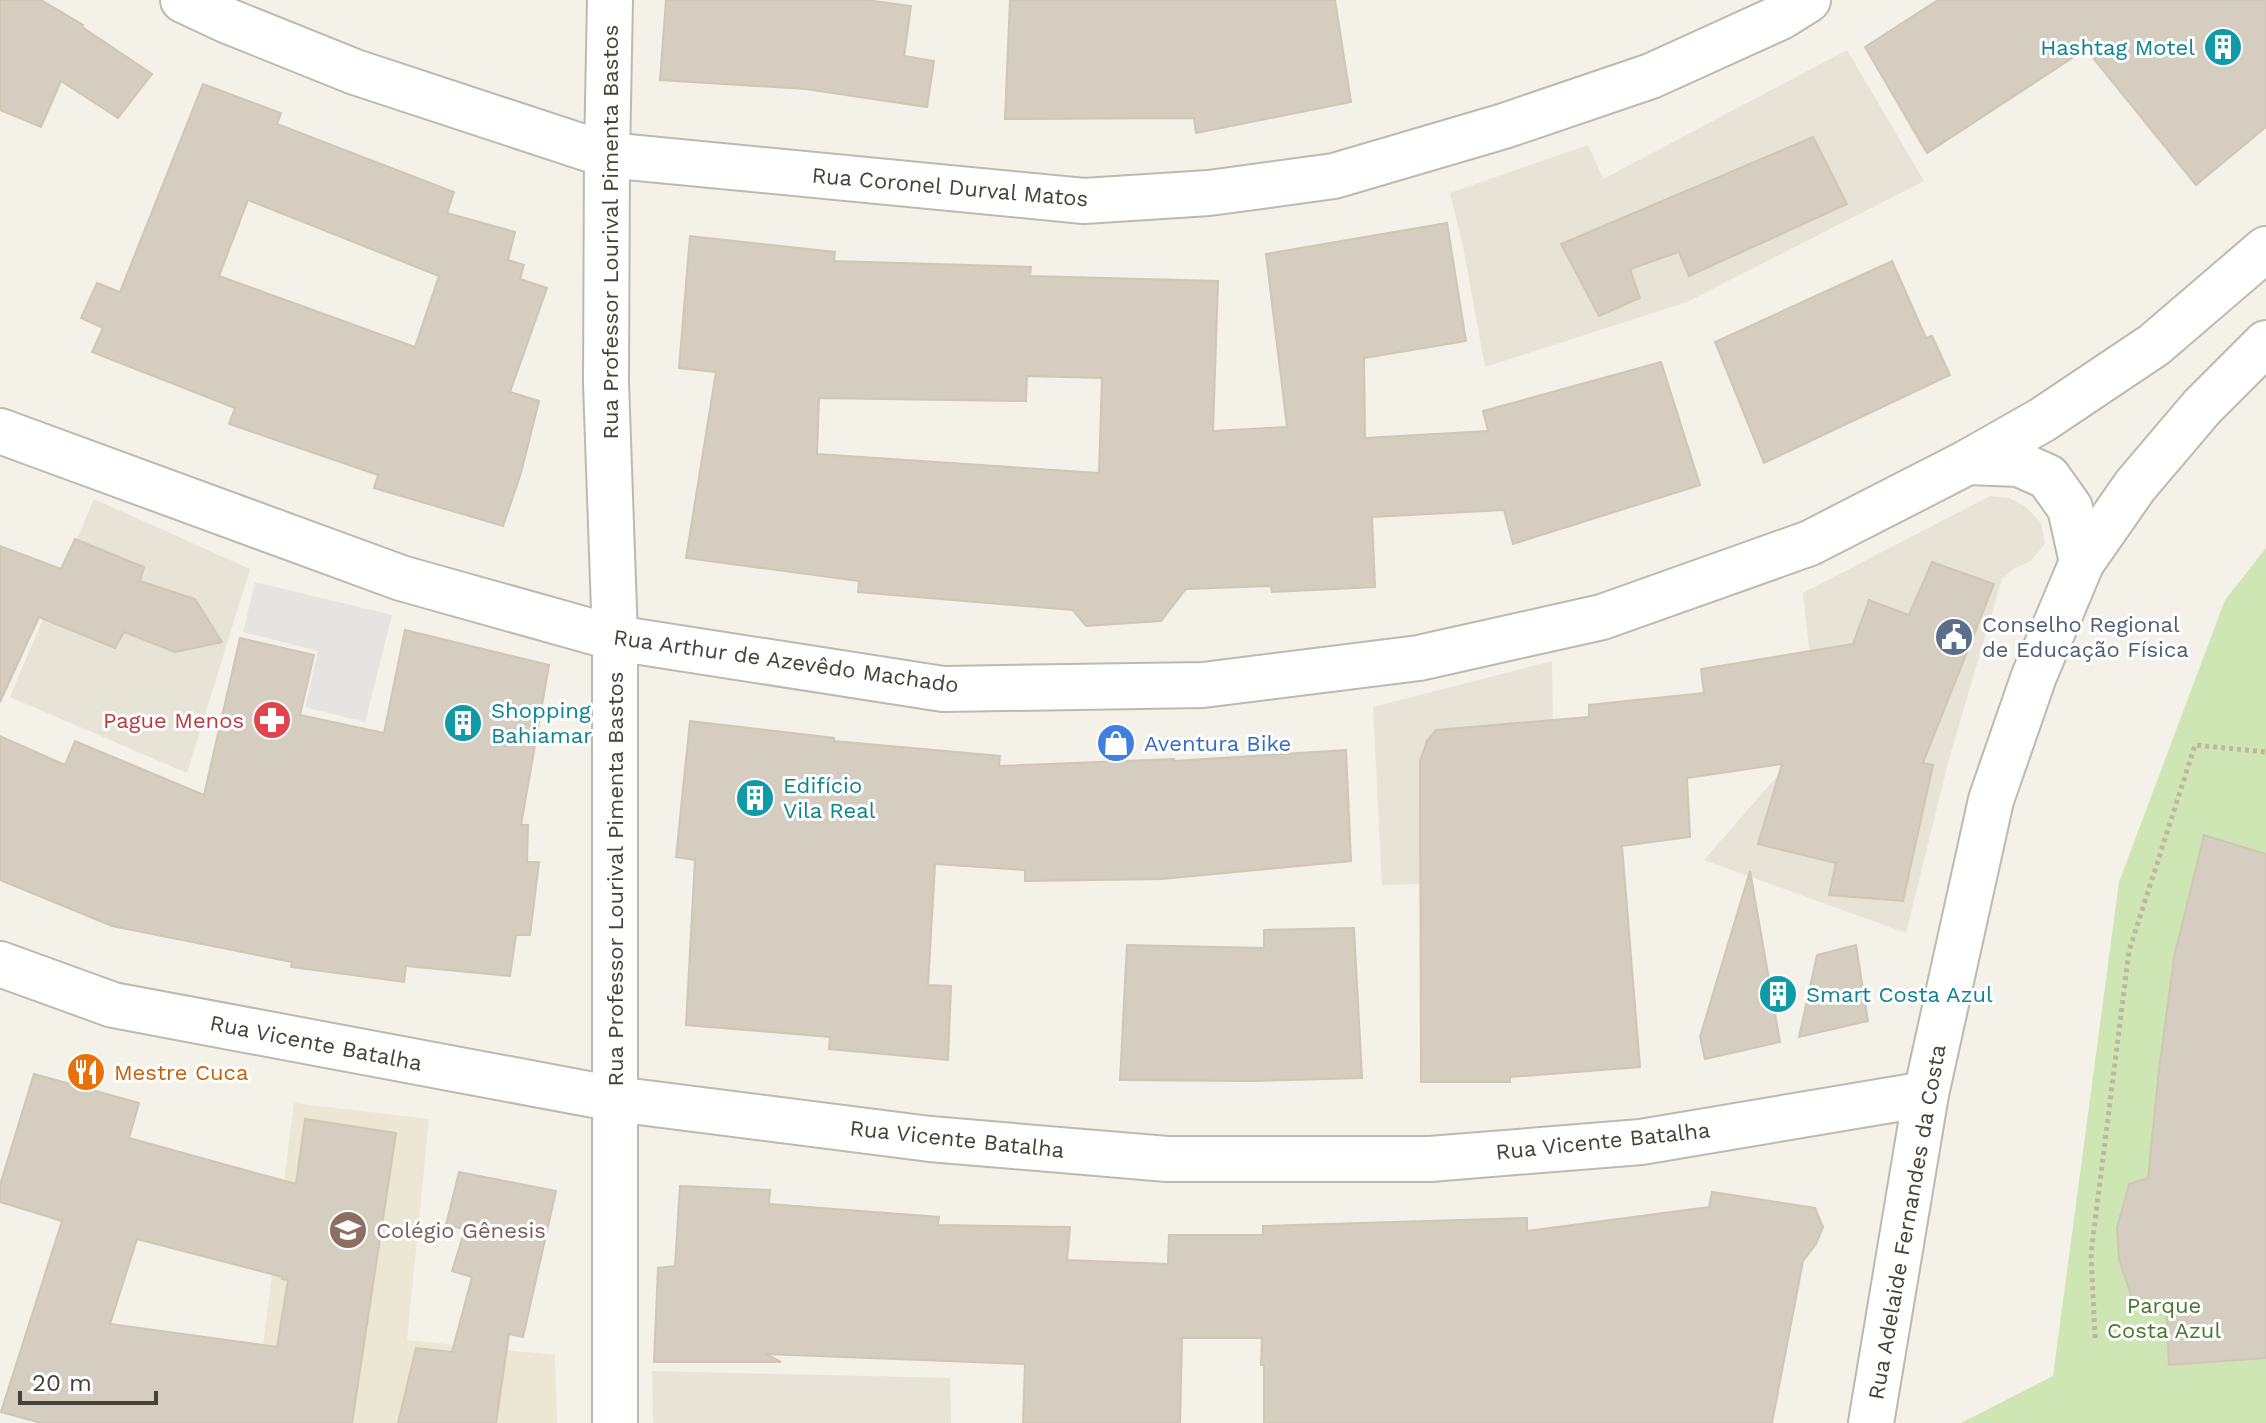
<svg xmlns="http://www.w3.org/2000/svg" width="2266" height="1423" font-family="'Work Sans',sans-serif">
  <rect width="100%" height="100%" fill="#f4f1e9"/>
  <g fill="#e7e3d7">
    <path d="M1847 50 1924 181 1687 302 1485 367 1463 246 1450 193 1588 145 1603 179Z"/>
    <path d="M1990 496 2009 498 2026 507 2041 523 2045 544 2031 561 2014 568 2002 579 1949 759 1906 933 1704 860 1818 729 1803 593Z"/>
    <path d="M94 499 250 569 187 773 10 697Z"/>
    <path d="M1552 661 1555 881 1382 885 1373 707Z"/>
    <path d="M652 1371 950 1378 951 1423H653Z"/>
  </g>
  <path fill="#ece6d4" d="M294 1103 429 1119 407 1340 555 1355 557 1423H253Z"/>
  <path fill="#cde6b4" d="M2266 548V1423H1961L2053 1376 2119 882 2225 600Z"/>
  <path fill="#e5e4e1" d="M255 582 392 615 365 722 305 707 318 651 243 632Z"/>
  <g fill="#d5cdbf" stroke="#cfc6b3" stroke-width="2" fill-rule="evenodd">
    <path d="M0 0H41L83 25 82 27 152 74 118 118 61 81 41 127 0 110Z"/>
    <path d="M666 0H866L911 6 904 56 934 61 927 107 806 89 660 80Z"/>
    <path d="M1010 0H1335L1351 102 1196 133 1194 118 1005 119Z"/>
    <path d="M1938 0H2266V127L2196 185 2086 49 1927 153 1865 47Z"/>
    <path d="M203 84 281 113 277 124 454 192 447 213 515 232 508 260 524 265 520 279 547 288 510 392 539 401 521 473 503 526 374 488 378 475 229 424 235 408 92 352 103 328 81 318 97 283 120 292ZM248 200 439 276 415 347 219 276Z"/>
    <path d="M1813 137 1847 204 1689 276 1679 252 1630 269 1640 298 1599 316 1561 244Z"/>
    <path d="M1447 223 1466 341 1364 358 1365 438 1488 431 1483 411 1661 362 1700 485 1513 544 1504 510 1372 517 1375 587 1272 592 1271 586 1186 589 1161 621 1086 626 1073 610 858 592 859 581 686 558 716 372 679 368 690 236 835 252 834 261 1031 267 1030 276 1218 281 1213 431 1287 427 1266 254ZM1027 376 1102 378 1099 473 817 454 819 398 1026 401Z"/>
    <path d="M1892 261 1926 338 1932 336 1950 375 1764 463 1715 342Z"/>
    <path d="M75 539 144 567 140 581 195 599 222 642 175 652 124 632 115 648 39 617 0 702V546L61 569Z"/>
    <path d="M1932 562 1994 584 1923 763 1933 765 1903 901 1829 895 1836 863 1758 844 1782 764 1687 778 1690 837 1622 846 1640 1067 1510 1077V1082H1421L1420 761 1427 741 1436 730 1589 717V705L1704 693 1701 669 1853 644 1869 600 1909 615Z"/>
    <path d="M405 630 549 665 521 825H528L527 862H539L530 935H516L510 976 406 966 404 982 291 967 292 962 112 926 0 880V736L65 765 75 741 204 795 240 638 314 655 300 715 384 733Z"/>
    <path d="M690 721 834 738V741L1000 756 999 766 1174 759V761L1346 750 1351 861 1162 879 1025 881V870L935 864 928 985 951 986 948 1060 829 1049 830 1037 686 1025 695 860 676 857Z"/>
    <path d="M2204 835 2266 854V1358L2169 1365 2166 1305 2135 1307 2119 1259 2117 1228 2129 1184 2148 1178 2159 1070 2174 958Z"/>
    <path d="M1750 871 1780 1042 1705 1059 1700 1037Z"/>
    <path d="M1354 928 1362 1078 1253 1081 1120 1080 1127 945 1264 948V930Z"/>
    <path d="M1856 945 1868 1021 1799 1037 1817 955Z"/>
    <path d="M34 1074 139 1103 129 1138 296 1184 305 1119 396 1133 352 1423H41L1 1412 62 1221 0 1202V1185ZM137 1239 283 1277 282 1279 288 1280 277 1347 110 1324Z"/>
    <path d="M459 1172 556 1191 523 1337 509 1334 496 1423H398L416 1348 452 1352 472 1277 452 1271 465 1229 446 1225Z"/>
    <path d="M680 1186 770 1190 769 1204 939 1217 938 1225 1070 1227 1067 1260 1168 1264 1169 1235H1263V1226L1527 1218V1231L1709 1207 1712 1192 1815 1208 1823 1227 1816 1244 1803 1261 1772 1423H1264V1365H1261L1262 1338H1182L1180 1423H1023L1025 1364 766 1354 781 1362H654L658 1268 675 1266Z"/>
  </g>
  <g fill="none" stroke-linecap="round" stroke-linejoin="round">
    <defs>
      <g id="minor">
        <path d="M183 0 228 21 355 72 607 155 1084 201 1209 193 1334 176 1504 126 1651 76 1781 17 1808 0"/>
        <path d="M610 0 607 155 606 383 615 638V1423"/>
        <path d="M0 431 401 578 615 638 943 689 1203 685 1419 658 1602 617 1810 543 1968 462 2042 420 2154 345 2266 249"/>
        <path d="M1968 462 2019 464 2048 477 2070 508 2082 562"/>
        <path d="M0 964 113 1005 615 1099 930 1139 1167 1159H1430L1641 1142 1926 1094"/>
        <path d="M1871 1423 1926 1094 1991 800 2034 676 2082 562 2135 486 2202 407 2266 343"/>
      </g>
    </defs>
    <use href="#minor" stroke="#bfb9ac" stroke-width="48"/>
    <path stroke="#c0b69e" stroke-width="5" stroke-dasharray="4 4" stroke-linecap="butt" d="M2095 1338 2091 1253 2129 951 2195 745 2266 752"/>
    <use href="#minor" stroke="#fff" stroke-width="44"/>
  </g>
  <defs>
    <symbol id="building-disc" viewBox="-11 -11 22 22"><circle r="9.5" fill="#0f9aa8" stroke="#fff"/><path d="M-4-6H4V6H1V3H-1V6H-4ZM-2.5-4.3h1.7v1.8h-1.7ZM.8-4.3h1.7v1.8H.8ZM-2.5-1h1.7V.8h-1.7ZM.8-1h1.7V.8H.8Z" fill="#fff"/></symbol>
    <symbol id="civic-disc" viewBox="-11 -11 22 22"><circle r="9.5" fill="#5c6f8a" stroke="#fff"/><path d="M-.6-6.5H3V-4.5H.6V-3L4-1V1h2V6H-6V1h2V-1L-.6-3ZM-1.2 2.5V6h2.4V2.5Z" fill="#fff"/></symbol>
    <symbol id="pharmacy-disc" viewBox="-11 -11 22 22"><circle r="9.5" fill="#e0444e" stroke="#fff"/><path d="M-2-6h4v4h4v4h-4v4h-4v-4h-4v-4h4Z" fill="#fff"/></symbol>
    <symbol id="shop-disc" viewBox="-11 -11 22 22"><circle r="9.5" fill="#3f7fe0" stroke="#fff"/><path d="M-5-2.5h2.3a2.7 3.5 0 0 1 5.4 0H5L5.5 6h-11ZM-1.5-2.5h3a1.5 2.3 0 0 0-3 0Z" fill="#fff"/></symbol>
    <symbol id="restaurant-disc" viewBox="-11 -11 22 22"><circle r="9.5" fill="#e8710a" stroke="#fff"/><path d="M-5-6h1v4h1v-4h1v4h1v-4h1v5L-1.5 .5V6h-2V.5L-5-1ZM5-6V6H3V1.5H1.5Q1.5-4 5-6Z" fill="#fff"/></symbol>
    <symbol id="school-disc" viewBox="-11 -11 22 22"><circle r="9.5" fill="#8d6e63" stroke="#fff"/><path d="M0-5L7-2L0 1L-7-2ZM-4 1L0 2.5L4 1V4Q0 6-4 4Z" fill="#fff"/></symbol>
  </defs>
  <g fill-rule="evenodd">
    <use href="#building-disc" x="2201" y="25" width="44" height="44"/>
    <use href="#civic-disc" x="1932" y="615" width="44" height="44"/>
    <use href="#pharmacy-disc" x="250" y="698" width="44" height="44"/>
    <use href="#building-disc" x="441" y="701" width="44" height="44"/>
    <use href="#shop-disc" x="1094" y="721" width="44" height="44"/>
    <use href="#building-disc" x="733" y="776" width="44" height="44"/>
    <use href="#building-disc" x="1756" y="972" width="44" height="44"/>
    <use href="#restaurant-disc" x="64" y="1050" width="44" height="44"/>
    <use href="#school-disc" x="326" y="1208" width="44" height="44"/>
  </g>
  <g text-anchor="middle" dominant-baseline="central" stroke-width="6" stroke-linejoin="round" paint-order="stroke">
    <g font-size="22" fill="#0d838f" stroke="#fff" text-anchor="start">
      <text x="2195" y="47" text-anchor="end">Hashtag Motel</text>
      <text x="491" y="710">Shopping<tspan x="491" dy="25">Bahiamar</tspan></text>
      <text x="783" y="785">Edifício<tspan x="783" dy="25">Vila Real</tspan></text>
      <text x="1806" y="994">Smart Costa Azul</text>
    </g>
    <g font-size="22" fill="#474238" stroke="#fff">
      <text transform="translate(950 187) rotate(5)">Rua Coronel Durval Matos</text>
      <text transform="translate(610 232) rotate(-90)">Rua Professor Lourival Pimenta Bastos</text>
      <text transform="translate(786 661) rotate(8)">Rua Arthur de Azevêdo Machado</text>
      <text transform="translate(615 879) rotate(-90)">Rua Professor Lourival Pimenta Bastos</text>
      <text transform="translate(316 1043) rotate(11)">Rua Vicente Batalha</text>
      <text transform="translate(957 1139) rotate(6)">Rua Vicente Batalha</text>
      <text transform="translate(1603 1141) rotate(-6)">Rua Vicente Batalha</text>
      <text transform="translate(1907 1222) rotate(-80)">Rua Adelaide Fernandes da Costa</text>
    </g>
    <g font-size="22" fill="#4e5e75" stroke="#fff" text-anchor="start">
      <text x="1982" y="624">Conselho Regional<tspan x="1982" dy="25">de Educação Física</tspan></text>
    </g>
    <g font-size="22" fill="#be3a42" stroke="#fff" text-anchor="end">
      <text x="244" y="720">Pague Menos</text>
    </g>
    <g font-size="22" fill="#366cbe" stroke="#fff" text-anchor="start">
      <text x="1144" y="743">Aventura Bike</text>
    </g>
    <g font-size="22" fill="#c56008" stroke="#fff" text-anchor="start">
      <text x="114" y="1072">Mestre Cuca</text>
    </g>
    <g font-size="22" fill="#785e54" stroke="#fff" text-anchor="start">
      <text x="376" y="1230">Colégio Gênesis</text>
    </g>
    <g font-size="22" fill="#45772d" stroke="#fff">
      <text x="2164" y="1305">Parque<tspan x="2164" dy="25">Costa Azul</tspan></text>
    </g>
  </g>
  <path d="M20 1391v12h136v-12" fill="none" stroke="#474238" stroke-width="4"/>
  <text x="32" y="1391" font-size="24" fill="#474238" stroke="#ffffff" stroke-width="6" paint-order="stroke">20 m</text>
</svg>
